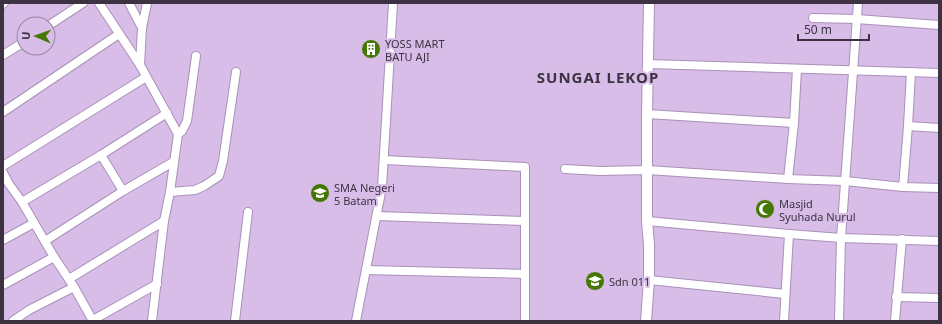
<svg xmlns="http://www.w3.org/2000/svg" width="942" height="324" font-family="'Noto Sans',sans-serif">
  <rect width="100%" height="100%" fill="#d7bde7"/>
  <g fill="none" stroke-linecap="round" stroke-linejoin="round">
    <defs>
      <g id="minor">
        <path d="M99 3 140 65 178 134 170 192 164 221 152 321"/>
        <path d="M129 3 142 28"/>
        <path d="M3 4 4 3"/>
        <path d="M813 18 856 19 939 25"/>
        <path d="M48 26 83 3"/>
        <path d="M3 55 24 42"/>
        <path d="M648 64 939 73"/>
        <path d="M140 65 142 28 147 3"/>
        <path d="M3 112 119 34"/>
        <path d="M647 114 794 123"/>
        <path d="M908 126 939 128"/>
        <path d="M178 134 182 131 187 121 196 56"/>
        <path d="M101 155 123 191"/>
        <path d="M384 160 525 167V321"/>
        <path d="M3 166 146 77"/>
        <path d="M565 169 600 171 647 170 788 179 845 181 903 187 939 188"/>
        <path d="M3 173 9 184 22 202 54 257 74 287 93 321"/>
        <path d="M788 179 794 123 797 69"/>
        <path d="M903 187 908 126 911 72"/>
        <path d="M170 192 195 190 204 186 219 176 223 161 236 72"/>
        <path d="M22 202 101 155 167 113"/>
        <path d="M377 216 525 221"/>
        <path d="M647 221 789 234 841 238 939 241"/>
        <path d="M3 240 34 223"/>
        <path d="M45 241 123 191 173 162"/>
        <path d="M366 270 525 274"/>
        <path d="M69 279 164 221"/>
        <path d="M649 280 785 294"/>
        <path d="M3 285 54 257"/>
        <path d="M896 297 939 298"/>
        <path d="M93 320 157 284"/>
        <path d="M13 321 29 310 74 287"/>
        <path d="M235 321 248 212"/>
        <path d="M356 321 382 187 393 3"/>
        <path d="M784 321 789 234"/>
        <path d="M839 321 841 238 858 3"/>
        <path d="M895 321 902 239"/>
      </g>
      <path id="tertiary" d="M646 321 649 280V244L647 221V114L649 3"/>
    </defs>
    <use href="#minor" stroke="#aa91b9" stroke-width="10"/>
    <use href="#tertiary" stroke="#aa91b9" stroke-width="12"/>
    <use href="#minor" stroke="#fff" stroke-width="8"/>
    <use href="#tertiary" stroke="#fff" stroke-width="10"/>
  </g>
  <defs>
    <symbol id="building-disc" viewBox="-11 -11 22 22"><circle r="9.5" fill="#457803" stroke="#d7bde7"/><path d="M-4-6H4V6H1V3H-1V6H-4ZM-2.5-4.3h1.7v1.8h-1.7ZM.8-4.3h1.7v1.8H.8ZM-2.5-1h1.7V.8h-1.7ZM.8-1h1.7V.8H.8Z" fill="#fff"/></symbol>
    <symbol id="school-disc" viewBox="-11 -11 22 22"><circle r="9.5" fill="#457803" stroke="#d7bde7"/><path d="M0-5L7-2L0 1L-7-2ZM-4 1L0 2.5L4 1V4Q0 6-4 4Z" fill="#fff"/></symbol>
    <symbol id="mosque-disc" viewBox="-11 -11 22 22"><circle r="9.5" fill="#457803" stroke="#d7bde7"/><path d="M3.5-4.9A6 6 0 1 0 3.5 4.9A5 5 0 1 1 3.5-4.9Z" fill="#fff"/></symbol>
  </defs>
  <g fill-rule="evenodd">
    <use href="#building-disc" x="360" y="38" width="22" height="22"/>
    <use href="#school-disc" x="309" y="182" width="22" height="22"/>
    <use href="#mosque-disc" x="754" y="198" width="22" height="22"/>
    <use href="#school-disc" x="584" y="270" width="22" height="22"/>
  </g>
  <g text-anchor="middle" dominant-baseline="central" stroke-width="4" stroke-linejoin="round" paint-order="stroke">
    <g font-size="11" fill="#3c3242" stroke="#d7bde7" text-anchor="start">
      <text x="385" y="43">YOSS MART<tspan x="385" dy="13">BATU AJI</tspan></text>
      <text x="334" y="187">SMA Negeri<tspan x="334" dy="13">5 Batam</tspan></text>
      <text x="779" y="203">Masjid<tspan x="779" dy="13">Syuhada Nurul</tspan></text>
      <text x="609" y="281">Sdn 011</text>
    </g>
    <g font-size="15" font-weight="bold" letter-spacing="1" fill="#3c3242" stroke="#d7bde7">
      <text x="598" y="77">SUNGAI LEKOP</text>
    </g>
  </g>
  <rect width="942" height="324" fill="none" stroke="#3c3242" stroke-width="8"/>
  <g transform="translate(36 36) rotate(272)"><circle r="19" fill="#d7bde7" stroke="#9985a5"/>
  <path d="M0-3L7 15L0 10L-7 15Z" fill="#457803"/>
  <text y="-6" font-size="11" font-weight="bold" text-anchor="middle" fill="#3c3242">U</text>
  </g>
  <path d="M798 34v6h71v-6" fill="none" stroke="#3c3242" stroke-width="2"/>
  <text x="804" y="34" font-size="12" fill="#3c3242" stroke="#d7bde7" stroke-width="3" paint-order="stroke">50 m</text>
</svg>
